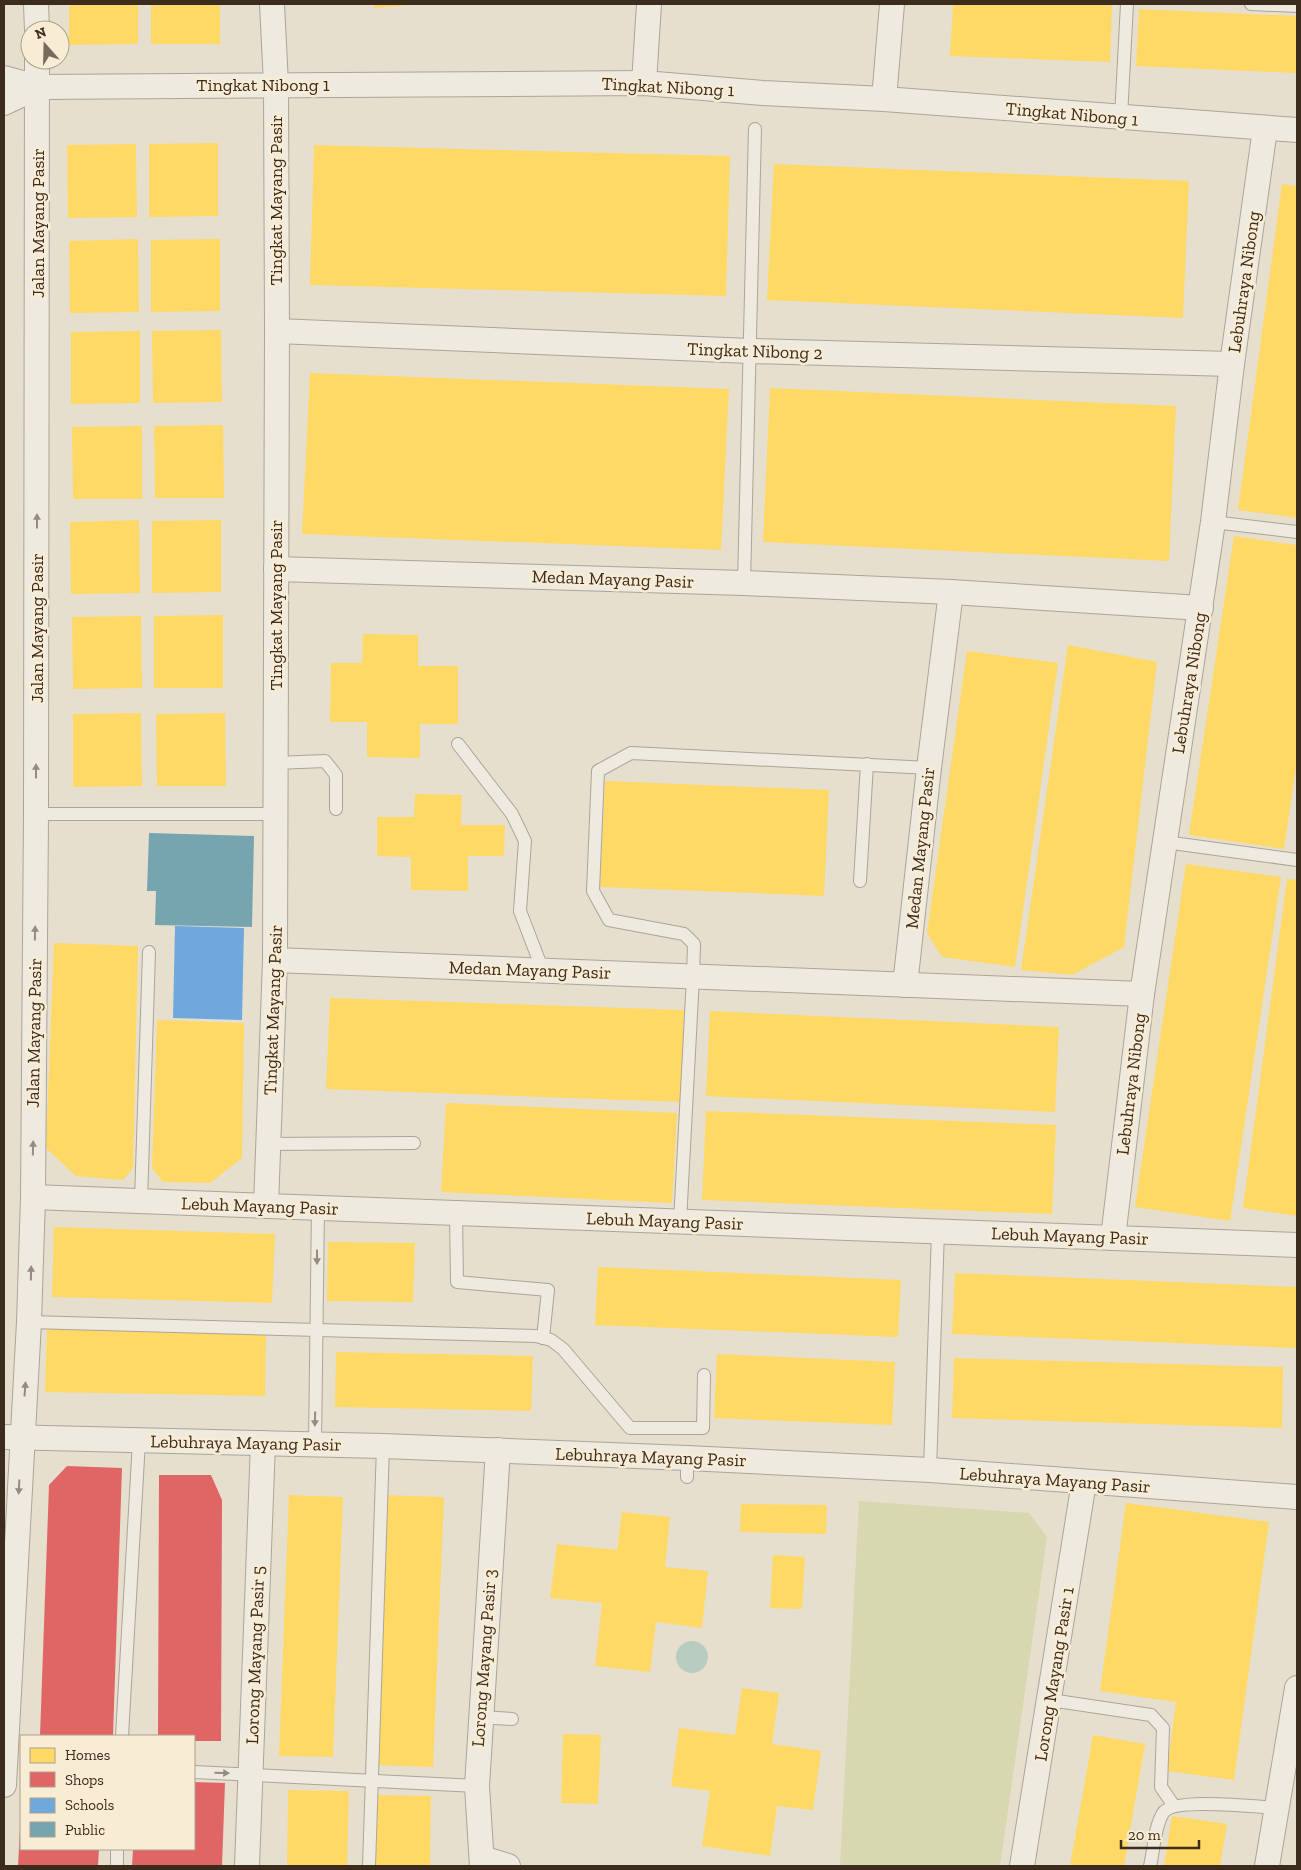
<svg xmlns="http://www.w3.org/2000/svg" width="1301" height="1870" font-family="'Zilla Slab',serif">
  <rect width="100%" height="100%" fill="#e6dfce"/>
  <path fill="#d7d7b0" d="M859 1501 1029 1513 1047 1537 1000 1866H840Z"/>
  <circle fill="#b9ccc1" cx="692" cy="1657" r="16"/>
  <g fill="#ffd966">
    <path d="M69 4H138V44L69 45Z"/>
    <rect x="151" y="4" width="69" height="40"/>
    <path d="M374 4H411V5L374 8Z"/>
    <path d="M953 4H1112L1110 62 950 56Z"/>
    <path d="M1139 9 1297 16V73L1136 66Z"/>
    <path d="M218 143V216L149 217V144Z"/>
    <path d="M136 144 137 217 68 218 67 145Z"/>
    <path d="M314 145 730 156 726 296 310 285Z"/>
    <path d="M774 164 1189 181 1183 318 767 300Z"/>
    <path d="M1282 184 1297 186V518L1238 510Z"/>
    <path d="M138 239 139 312 70 313 69 241Z"/>
    <path d="M220 239V311L151 312V240Z"/>
    <path d="M221 330 222 402 153 403 152 331Z"/>
    <path d="M140 331V403L71 404V332Z"/>
    <path d="M310 373 729 389 721 550 302 534Z"/>
    <path d="M770 388 1176 406 1169 561 763 542Z"/>
    <path d="M223 425 224 498H155L154 426Z"/>
    <path d="M142 426V499H73L72 427Z"/>
    <path d="M139 520 140 593 71 594 70 522Z"/>
    <path d="M221 520V592L152 593V521Z"/>
    <path d="M1234 536 1297 545V760L1284 849 1189 835Z"/>
    <path d="M223 615V688H154V616Z"/>
    <path d="M141 616 142 688 73 689 72 617Z"/>
    <path d="M363 634 418 635V666H458V724H420V758L367 757V722H330L331 663H362Z"/>
    <path d="M1068 645 1157 662 1124 947 1072 975 1021 970Z"/>
    <path d="M967 651 1058 663 1015 967 942 957 927 933Z"/>
    <path d="M141 713 142 786 73 787V714Z"/>
    <path d="M225 713 226 786H157L156 714Z"/>
    <path d="M605 781 829 790 824 896 600 887Z"/>
    <path d="M415 794 462 795 461 825H505L504 856H468V891L411 890V857L377 856V817H414Z"/>
    <path d="M1186 864 1281 877 1230 1221 1135 1207Z"/>
    <path d="M1287 879 1297 880V1216L1243 1208Z"/>
    <path d="M54 943 138 946 133 1168 123 1180 76 1176 46 1148Z"/>
    <path d="M330 998 684 1010 681 1102 326 1089Z"/>
    <path d="M710 1011 1059 1027 1055 1112 706 1096Z"/>
    <path d="M157 1020 244 1023 242 1158 210 1183 163 1182 152 1168Z"/>
    <path d="M446 1103 677 1113 672 1203 441 1192Z"/>
    <path d="M706 1111 1056 1125 1052 1214 702 1200Z"/>
    <path d="M54 1227 275 1234 272 1303 52 1297Z"/>
    <path d="M328 1242 415 1243 413 1302 327 1301Z"/>
    <path d="M598 1267 901 1280 898 1337 595 1325Z"/>
    <path d="M955 1273 1297 1287V1348L952 1334Z"/>
    <path d="M47 1327 266 1330 265 1396 45 1392Z"/>
    <path d="M336 1352 533 1356 531 1411 335 1407Z"/>
    <path d="M717 1354 895 1362 892 1425 714 1418Z"/>
    <path d="M954 1358 1283 1367 1282 1428 952 1418Z"/>
    <path d="M289 1495 343 1497 333 1757 279 1756Z"/>
    <path d="M384 1495 444 1497 433 1767 373 1765Z"/>
    <path d="M1126 1503 1269 1522 1234 1780 1167 1771 1176 1702 1100 1691Z"/>
    <path d="M741 1504 827 1505 826 1534 740 1532Z"/>
    <path d="M622 1512 670 1517 665 1567 708 1571 702 1628 656 1622 650 1672 595 1666 602 1603 550 1598 557 1544 617 1550Z"/>
    <path d="M773 1555 805 1557 802 1609 770 1608Z"/>
    <path d="M742 1688 779 1693 772 1744 821 1751 813 1810 777 1806 770 1856 702 1846 710 1791 671 1786 679 1728 735 1735Z"/>
    <path d="M563 1734 601 1735 598 1804 561 1803Z"/>
    <path d="M1093 1735 1145 1744 1124 1866H1070Z"/>
    <path d="M288 1790 349 1791 347 1866H287Z"/>
    <path d="M375 1795 431 1796 430 1866H374Z"/>
    <path d="M1172 1816 1227 1824 1220 1866H1164Z"/>
  </g>
  <g fill="#e06666">
    <path d="M67 1466 122 1468 113 1736H40L49 1485Z"/>
    <path d="M159 1475H211L222 1500 221 1741H194V1736H158Z"/>
    <path d="M194 1782 225 1783 222 1866H132L133 1849H194Z"/>
    <path d="M20 1828H21V1849H99L98 1866H18Z"/>
  </g>
  <path fill="#6fa8dc" d="M175 926 244 928 242 1020 173 1018Z"/>
  <path fill="#76a5af" d="M149 833 254 836 252 927 155 925 156 891H147Z"/>
  <g fill="none" stroke-linecap="round" stroke-linejoin="round">
    <defs>
      <g id="service">
        <path d="M1251 4 1297 6"/>
        <path d="M1121 117 1127 4"/>
        <path d="M1213 522 1297 532"/>
        <path d="M744 583 755 129"/>
        <path d="M458 744 512 814 525 841 520 911 543 971"/>
        <path d="M275 763 325 761 336 775V809"/>
        <path d="M36 814H275"/>
        <path d="M1165 842 1297 860"/>
        <path d="M860 881 867 764"/>
        <path d="M268 1144 414 1143"/>
        <path d="M141 1201 149 952"/>
        <path d="M456 1213 457 1282 548 1290 543 1338"/>
        <path d="M680 1222 693 977 694 944 684 934 609 920 593 891 598 771 631 753 929 768"/>
        <path d="M29 1322 536 1336 551 1340 563 1349 630 1428H703L704 1375"/>
        <path d="M315 1444 318 1208"/>
        <path d="M687 1458V1477"/>
        <path d="M930 1470 938 1231"/>
        <path d="M1050 1700 1151 1715 1163 1728 1161 1787 1174 1806"/>
        <path d="M480 1717 512 1719"/>
        <path d="M122 1736 139 1441"/>
        <path d="M194 1772 477 1786"/>
        <path d="M117 1866V1849"/>
        <path d="M369 1866 383 1446"/>
        <path d="M1150 1866C1154 1850 1154 1828 1163 1813 1173 1797 1258 1807 1278 1808"/>
      </g>
      <g id="minor">
        <path d="M36 4 37 30"/>
        <path d="M4 78 38 87 644 83 763 93 884 99 1297 130"/>
        <path d="M644 83 649 4"/>
        <path d="M884 99 892 4"/>
        <path d="M4 103 38 87"/>
        <path d="M277 331 750 351 1232 364"/>
        <path d="M276 569 744 583 951 592 1201 608"/>
        <path d="M275 960 1142 994"/>
        <path d="M905 985 929 768 951 592"/>
        <path d="M33 1197 1297 1245"/>
        <path d="M266 1206 275 960 277 331 276 84 272 4"/>
        <path d="M1113 1238 1142 994 1213 522 1232 364 1265 129"/>
        <path d="M4 1437 383 1446 687 1458 930 1470 1297 1497"/>
        <path d="M4 1785 29 1322 33 1197 36 814 37 60"/>
        <path d="M482 1858 508 1866"/>
        <path d="M247 1866 263 1443"/>
        <path d="M482 1866 477 1786 498 1450"/>
        <path d="M1022 1866 1084 1482"/>
        <path d="M1267 1866 1297 1688"/>
      </g>
    </defs>
    <use href="#service" stroke="#aca497" stroke-width="14"/>
    <use href="#minor" stroke="#aca497" stroke-width="26"/>
    <use href="#service" stroke="#eeeae0" stroke-width="12"/>
    <use href="#minor" stroke="#eeeae0" stroke-width="24"/>
  </g>
  <defs><path id="oneway-solid" d="M-6-.8H1V-3.2L6.5 0L1 3.2V.8H-6Z" transform="scale(1.25)"/></defs>
  <g fill="#958b7f">
    <use href="#oneway-solid" transform="translate(37 521) rotate(-90)"/>
    <use href="#oneway-solid" transform="translate(36 771) rotate(-90)"/>
    <use href="#oneway-solid" transform="translate(35 933) rotate(-89)"/>
    <use href="#oneway-solid" transform="translate(33 1148) rotate(-89)"/>
    <use href="#oneway-solid" transform="translate(317 1257) rotate(90)"/>
    <use href="#oneway-solid" transform="translate(31 1273) rotate(-89)"/>
    <use href="#oneway-solid" transform="translate(25 1389) rotate(-86)"/>
    <use href="#oneway-solid" transform="translate(315 1419) rotate(91)"/>
    <use href="#oneway-solid" transform="translate(19 1487) rotate(93)"/>
    <use href="#oneway-solid" transform="translate(222 1773) rotate(2)"/>
  </g>
  <g text-anchor="middle" dominant-baseline="central" stroke-width="5" stroke-linejoin="round" paint-order="stroke">
    <g font-size="18" fill="#3c2c1e" stroke="#f8edd4">
      <text x="263" y="85">Tingkat Nibong 1</text>
      <text transform="translate(668 87) rotate(3)">Tingkat Nibong 1</text>
      <text transform="translate(1072 114) rotate(5)">Tingkat Nibong 1</text>
      <text transform="translate(276 200) rotate(-90)">Tingkat Mayang Pasir</text>
      <text transform="translate(38 223) rotate(-90)">Jalan Mayang Pasir</text>
      <text transform="translate(1244 282) rotate(-82)">Lebuhraya Nibong</text>
      <text transform="translate(755 351) rotate(2)">Tingkat Nibong 2</text>
      <text transform="translate(613 579) rotate(2)">Medan Mayang Pasir</text>
      <text transform="translate(276 605) rotate(-90)">Tingkat Mayang Pasir</text>
      <text transform="translate(37 628) rotate(-90)">Jalan Mayang Pasir</text>
      <text transform="translate(1189 683) rotate(-81)">Lebuhraya Nibong</text>
      <text transform="translate(920 848) rotate(-84)">Medan Mayang Pasir</text>
      <text transform="translate(530 970) rotate(2)">Medan Mayang Pasir</text>
      <text transform="translate(273 1010) rotate(-88)">Tingkat Mayang Pasir</text>
      <text transform="translate(34 1033) rotate(-89)">Jalan Mayang Pasir</text>
      <text transform="translate(1131 1084) rotate(-83)">Lebuhraya Nibong</text>
      <text transform="translate(260 1206) rotate(2)">Lebuh Mayang Pasir</text>
      <text transform="translate(665 1221) rotate(2)">Lebuh Mayang Pasir</text>
      <text transform="translate(1070 1236) rotate(2)">Lebuh Mayang Pasir</text>
      <text transform="translate(246 1443) rotate(1)">Lebuhraya Mayang Pasir</text>
      <text transform="translate(651 1457) rotate(2)">Lebuhraya Mayang Pasir</text>
      <text transform="translate(1055 1480) rotate(4)">Lebuhraya Mayang Pasir</text>
      <text transform="translate(255 1655) rotate(-88)">Lorong Mayang Pasir 5</text>
      <text transform="translate(484 1658) rotate(-86)">Lorong Mayang Pasir 3</text>
      <text transform="translate(1054 1674) rotate(-81)">Lorong Mayang Pasir 1</text>
    </g>
  </g>
  <rect width="1301" height="1870" fill="none" stroke="#3c2c1e" stroke-width="10"/>
  <rect x="20" y="1735" width="175" height="115" fill="#f8edd4" stroke="#ada08b"/>
  <rect x="30" y="1748" width="25" height="15" fill="#ffd966" stroke="#ada08b"/>
  <text x="65" y="1760" font-size="15" fill="#3c2c1e">Homes</text>
  <rect x="30" y="1772" width="25" height="15" fill="#e06666" stroke="#ada08b"/>
  <text x="65" y="1785" font-size="15" fill="#3c2c1e">Shops</text>
  <rect x="30" y="1798" width="25" height="15" fill="#6fa8dc" stroke="#ada08b"/>
  <text x="65" y="1810" font-size="15" fill="#3c2c1e">Schools</text>
  <rect x="30" y="1822" width="25" height="15" fill="#76a5af" stroke="#ada08b"/>
  <text x="65" y="1835" font-size="15" fill="#3c2c1e">Public</text>
  <g transform="translate(45 45) rotate(340)"><circle r="24" fill="#f8edd4" stroke="#ada08b"/>
  <path d="M0-4L9 19L0 12L-9 19Z" fill="#786b5c"/>
  <text y="-8" font-size="14" font-weight="bold" text-anchor="middle" fill="#3c2c1e">N</text>
  </g>
  <path d="M1121 1840v8h78v-8" fill="none" stroke="#3c2c1e" stroke-width="2.5"/>
  <text x="1128" y="1840" font-size="15" fill="#3c2c1e" stroke="#f8edd4" stroke-width="4" paint-order="stroke">20 m</text>
</svg>
